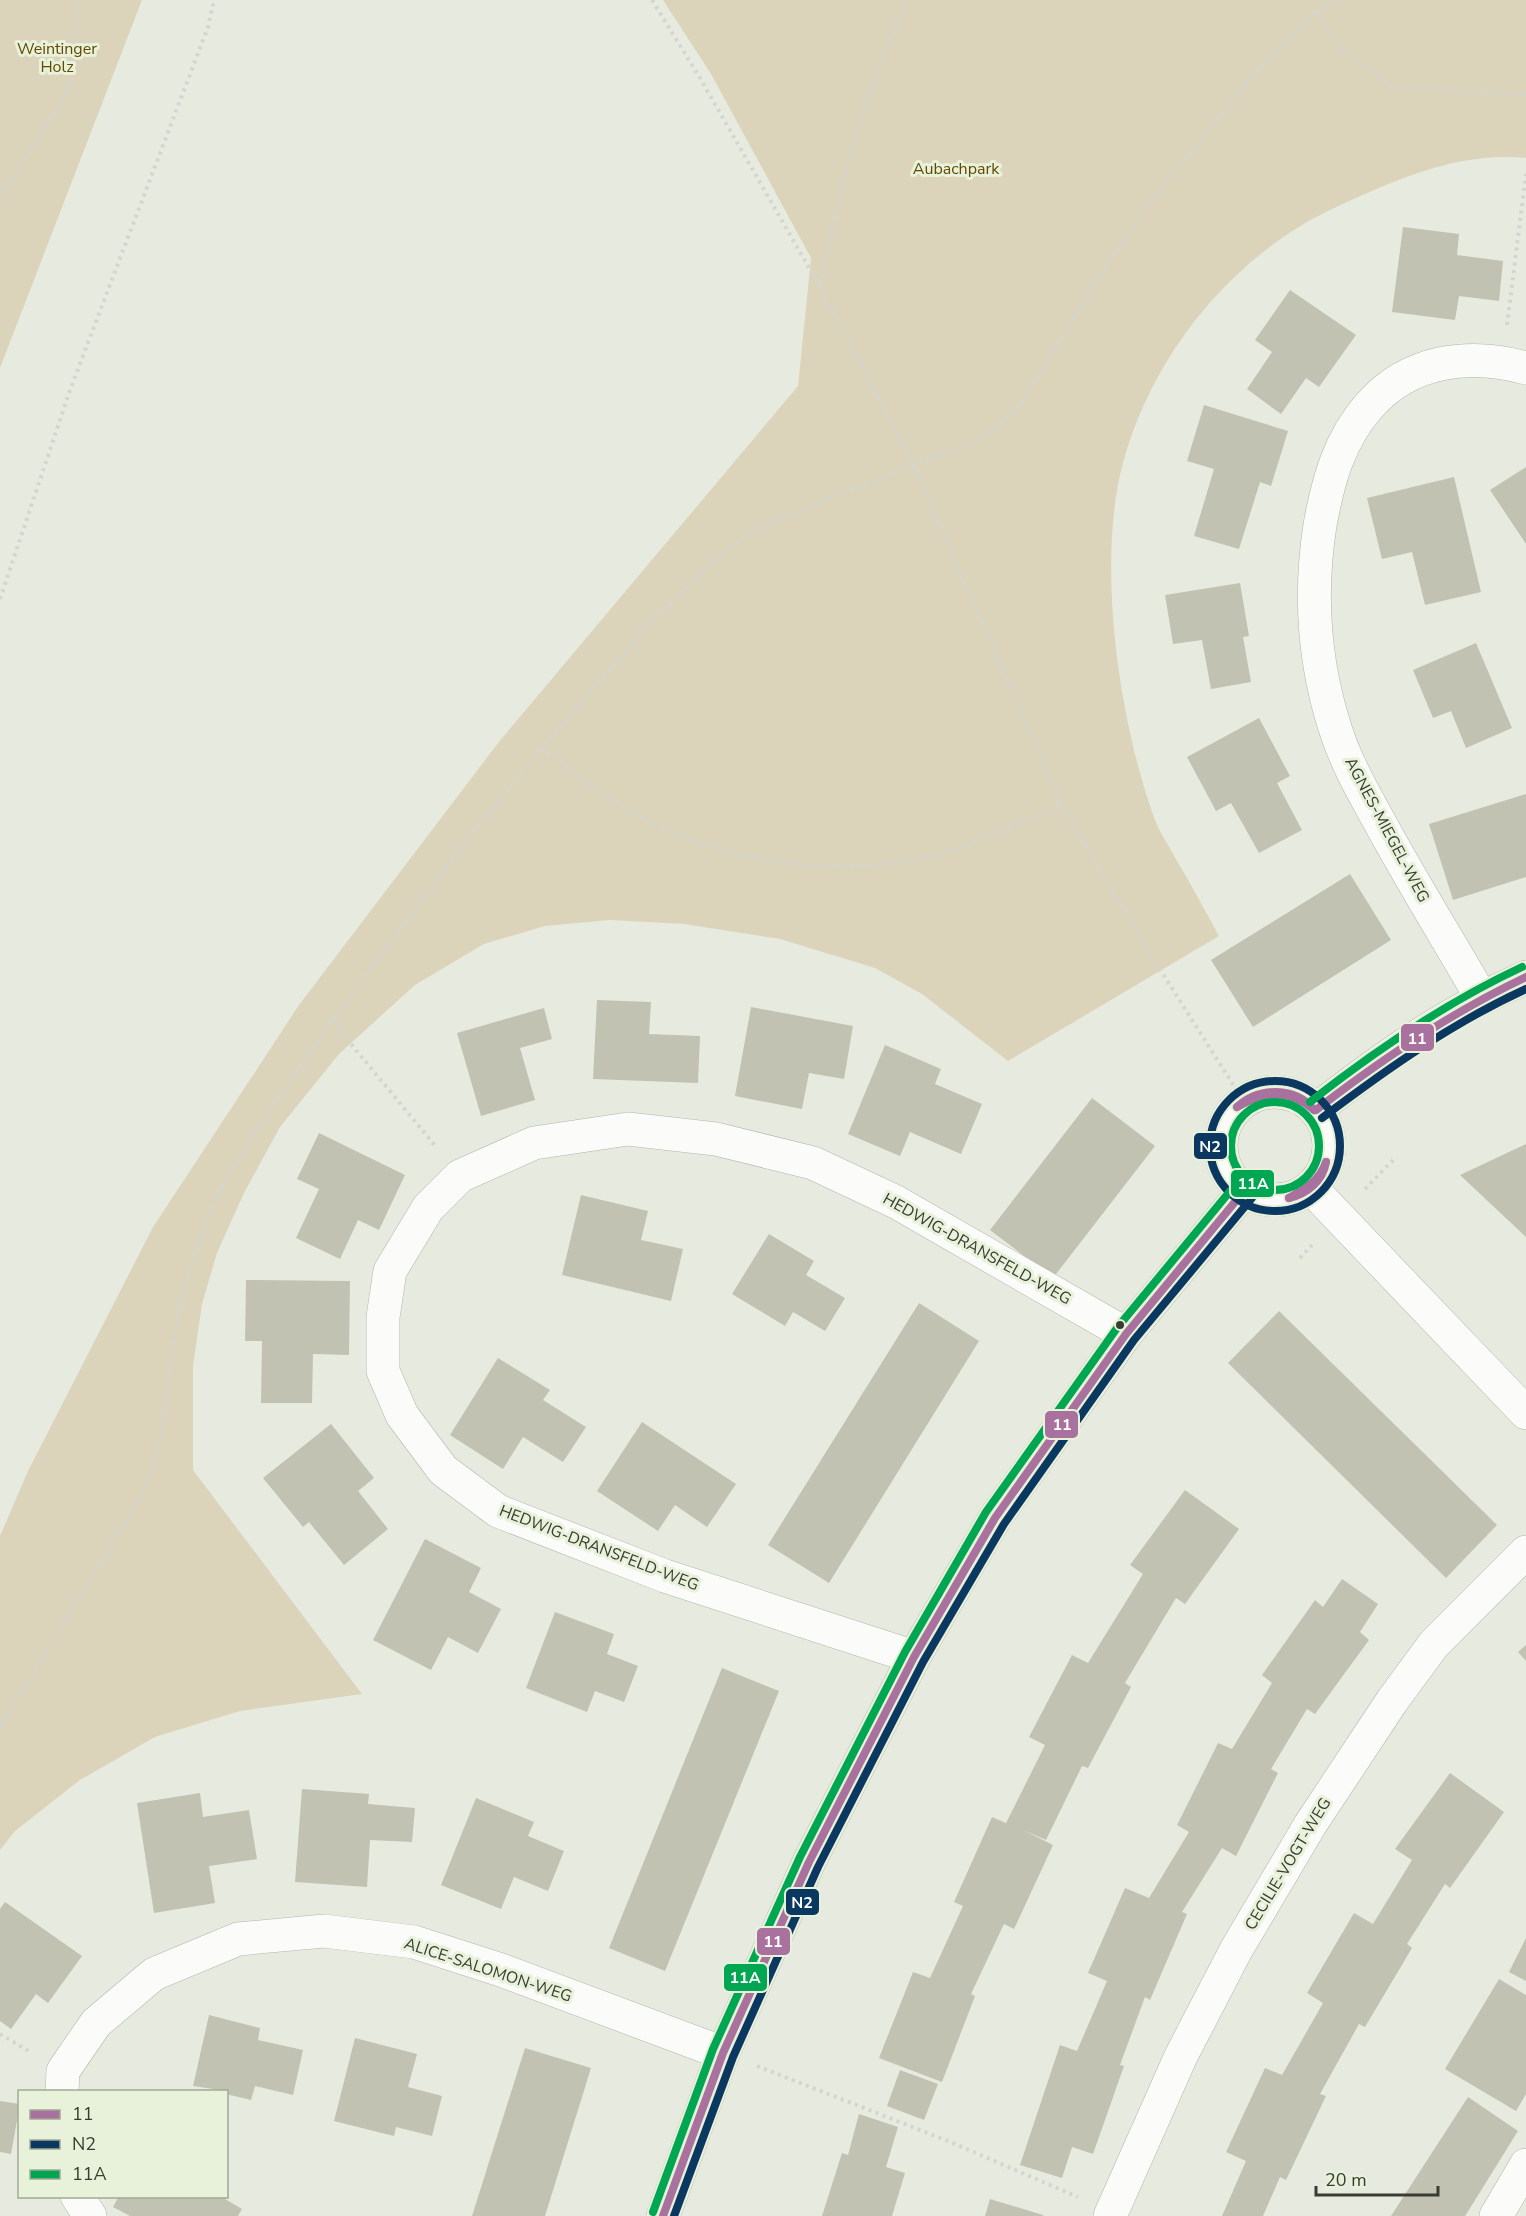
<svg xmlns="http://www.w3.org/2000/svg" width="1526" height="2216" font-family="'Nunito Sans',sans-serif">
  <rect width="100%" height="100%" fill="#e7ebdf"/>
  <g fill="#dcd4ba">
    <path d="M0 0H142L0 368Z"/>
    <path d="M663 0H1526V158C1457 151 1393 181 1332 209 1231 257 1152 356 1123 463 1096 562 1119 721 1154 817 1158 830 1167 842 1173 854 1189 881 1204 908 1219 936L1008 1061 922 994 875 968 780 939 684 924 610 920 545 926 484 944 415 985 339 1054 280 1127 243 1195 217 1253 202 1304 193 1366V1470L362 1694 240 1711 155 1737 80 1780 15 1831 0 1850V1536L28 1471 153 1227 299 1005 498 743 798 386 811 258 711 74Z"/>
  </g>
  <g fill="#c1c2b1">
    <path d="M1403 227 1459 234 1457 255 1503 261 1499 301 1459 296 1455 320 1392 312Z"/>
    <path d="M1290 290 1356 335 1319 387 1306 378 1281 414 1247 389 1272 352 1255 340Z"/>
    <path d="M1204 405 1288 431 1271 486 1260 482 1239 549 1194 536 1214 469 1187 461Z"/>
    <path d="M1526 467V544L1490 490Z"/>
    <path d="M1454 477 1481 592 1425 605 1412 552 1382 559 1367 498Z"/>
    <path d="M1240 583 1249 636 1243 637 1251 682 1211 689 1202 640 1173 644 1165 595Z"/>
    <path d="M1476 643 1512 728 1466 748 1451 711 1433 718 1413 670Z"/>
    <path d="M1259 718 1290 776 1277 783 1302 830 1259 853 1231 803 1216 811 1187 757Z"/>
    <path d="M1526 794V877L1453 900 1429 824Z"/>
    <path d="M1350 874 1391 940 1253 1027 1211 960Z"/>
    <path d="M597 1000 651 1002 649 1034 700 1036 698 1083 593 1079Z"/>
    <path d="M751 1007 853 1026 844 1079 809 1073 802 1109 735 1096Z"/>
    <path d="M544 1008 552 1039 520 1048 535 1100 481 1116 457 1033Z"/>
    <path d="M885 1045 941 1069 935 1084 982 1104 961 1154 910 1132 900 1156 848 1134Z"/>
    <path d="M1092 1098 1155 1146 1053 1278 990 1230Z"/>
    <path d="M319 1133 405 1175 379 1230 358 1220 340 1259 296 1238 319 1189 297 1179Z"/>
    <path d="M1526 1144V1237L1460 1175Z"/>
    <path d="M581 1195 648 1211 641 1240 683 1249 671 1301 562 1275Z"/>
    <path d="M769 1234 814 1261 806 1275 845 1298 825 1331 793 1312 785 1326 732 1294Z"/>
    <path d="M246 1280 350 1281 349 1355 313 1354 312 1403H261L262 1341H245Z"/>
    <path d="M919 1303 979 1341 829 1583 768 1545Z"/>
    <path d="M1279 1311 1497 1525 1446 1578 1228 1363Z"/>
    <path d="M498 1358 550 1390 543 1400 586 1427 563 1462 523 1437 503 1469 450 1435Z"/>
    <path d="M642 1422 736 1484 707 1527 675 1505 658 1531 597 1491Z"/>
    <path d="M331 1424 374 1478 358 1491 388 1529 344 1565 309 1522 303 1527 263 1478Z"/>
    <path d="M1185 1490 1239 1529 1185 1604 1176 1598 1125 1683 1131 1687 1088 1768 1082 1766 1046 1840 1023 1830 1053 1845 1014 1929 1004 1924 971 1994 975 1996 942 2082 879 2058 913 1972 930 1978 963 1906 954 1902 992 1817 1006 1823 1045 1745 1029 1737 1072 1655 1088 1663 1143 1574 1130 1565Z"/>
    <path d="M425 1539 481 1568 469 1592 501 1609 478 1653 448 1637 431 1670 373 1640Z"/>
    <path d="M1342 1579 1378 1604 1360 1632 1369 1640 1315 1714 1307 1709 1271 1769 1278 1773 1236 1856 1222 1848 1182 1912 1187 1914 1150 2000 1145 1997 1120 2065 1124 2066 1093 2154 1072 2147 1062 2178 1020 2165 1060 2045 1077 2051 1107 1981 1088 1973 1125 1888 1149 1898 1189 1832 1177 1825 1218 1743 1232 1749 1272 1683 1262 1675 1315 1600 1323 1607Z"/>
    <path d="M555 1612 614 1634 607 1654 638 1666 624 1702 595 1691 587 1712 526 1688Z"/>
    <path d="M1526 1645V1661L1518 1652Z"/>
    <path d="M722 1668 779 1691 665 1971 609 1948Z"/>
    <path d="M1450 1773 1504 1812 1450 1888 1445 1884 1407 1944 1412 1948 1365 2027 1359 2024 1320 2094 1326 2096 1286 2180 1280 2177 1263 2216H1222L1246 2161 1226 2152 1265 2068 1282 2075 1323 2003 1307 1993 1354 1913 1373 1924 1412 1860 1395 1849Z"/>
    <path d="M302 1789 369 1794 368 1804 415 1808 412 1842 370 1840 367 1887 295 1882Z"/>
    <path d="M200 1793 203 1817 249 1810 257 1859 209 1866 215 1903 154 1913 137 1803Z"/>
    <path d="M476 1798 534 1822 528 1836 564 1851 548 1891 514 1877 501 1909 441 1885Z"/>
    <path d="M5 1902 82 1956 48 2003 36 1994 11 2029 0 2021V1909Z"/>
    <path d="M1526 1938V1981L1509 1972Z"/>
    <path d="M1499 1979 1526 1995V2094L1516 2111 1445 2069Z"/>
    <path d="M209 2015 260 2028 258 2040 303 2050 293 2095 255 2086 251 2100 226 2094V2091L193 2086Z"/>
    <path d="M355 2038 417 2054 408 2087 442 2096 432 2136 396 2127 394 2136 334 2121Z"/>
    <path d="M525 2048 591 2068 545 2216H472Z"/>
    <path d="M900 2070 938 2084 924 2120 887 2106Z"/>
    <path d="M1468 2097 1518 2131 1467 2213 1465 2216H1391Z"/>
    <path d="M0 2101 20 2104 11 2154 0 2152Z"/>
    <path d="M859 2114 898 2127 886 2167 905 2173 892 2216H822L842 2153 848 2155Z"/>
    <path d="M119 2196H220L242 2209 238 2216H130L113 2207Z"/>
    <path d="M990 2199 1043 2215V2216H985Z"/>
  </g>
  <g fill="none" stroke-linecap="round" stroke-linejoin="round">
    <defs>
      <g id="minor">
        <path d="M1481 997C1447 938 1411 880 1379 821 1363 792 1346 762 1336 731 1314 664 1309 595 1320 525 1328 481 1339 440 1369 406 1409 360 1469 352 1526 368"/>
        <circle cx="1275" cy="1146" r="54"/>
        <path d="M1316 1110C1382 1058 1449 1011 1526 977"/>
        <path d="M1311 1188 1526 1413"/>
        <path d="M914 1657 665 1576 498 1511 443 1470 402 1415 383 1371V1317L390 1271 428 1208 460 1176 534 1143 628 1129 716 1139 813 1163 896 1202 1126 1334"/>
        <path d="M62 2092 63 2071 96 2023 154 1974 238 1939 324 1931 414 1942 501 1970 723 2053"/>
        <path d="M77 2196 90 2216"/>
        <path d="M663 2216 723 2053 809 1862 914 1657 995 1518 1126 1334 1244 1191"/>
        <path d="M1110 2216 1181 2056 1236 1950 1310 1825 1392 1701 1434 1644 1526 1552"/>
        <path d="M1496 2216 1526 2165"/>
      </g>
    </defs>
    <use href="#minor" stroke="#b1b4aa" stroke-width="34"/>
    <g stroke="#d3d5d1" stroke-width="4" stroke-dasharray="3 4.5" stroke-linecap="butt">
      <path d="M652 0 700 78 820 287 913 464 1061 804 1151 955 1244 1102"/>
      <path d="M1315 12 1341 49 1392 86 1526 95"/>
      <path d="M0 197 69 90 78 0"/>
      <path d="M820 285C840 186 863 91 908 0"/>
      <path d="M1507 325 1526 174"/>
      <path d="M0 599 70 390 208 27 214 0"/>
      <path d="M542 748C574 772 606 799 642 818 723 863 845 879 935 855 979 843 1020 824 1061 804"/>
      <path d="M332 1021 437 1148"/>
      <path d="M1365 1189 1394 1159"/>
      <path d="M1300 1258 1312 1245"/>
      <path d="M0 1727 136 1505 152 1472 161 1434 181 1294 217 1196 246 1146 332 1021 464 843 542 748 651 622 733 544 773 521 978 440 1016 411 1103 271 1146 208 1259 68 1315 12 1334 0"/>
      <path d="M0 2034 32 2053"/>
      <path d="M757 2066 948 2141 1078 2197"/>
    </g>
    <use href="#minor" stroke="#fbfcfa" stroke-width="33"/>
    <defs>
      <g id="bus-1">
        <path d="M1237 1107C1259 1087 1295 1086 1314 1110"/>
        <path d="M1237 1107C1265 1091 1289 1088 1314 1110"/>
        <path d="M1316 1110C1382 1059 1450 1013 1526 977"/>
        <path d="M1289 1198C1305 1189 1320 1180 1326 1162"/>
        <path d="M1289 1198C1307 1194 1323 1181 1326 1162"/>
        <path d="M663 2216 723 2053 809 1862 914 1657 995 1518 1126 1334 1244 1191"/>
      </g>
      <g id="bus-2">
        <circle cx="1275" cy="1146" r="65"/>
        <path d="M1322 1118C1387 1069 1452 1023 1526 989"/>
        <path d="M674 2216 733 2057 818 1867 923 1662 1004 1524 1134 1340 1252 1198"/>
      </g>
      <g id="bus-3">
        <path d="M1310 1102C1376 1050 1445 1003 1522 967"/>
        <circle cx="1275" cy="1146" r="44"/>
        <path d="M653 2212 713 2049 800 1857 905 1652 986 1512 1117 1328 1236 1184"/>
      </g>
    </defs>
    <use href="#bus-1" stroke="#e8f1d9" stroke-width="12"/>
    <use href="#bus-2" stroke="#e8f1d9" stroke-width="12"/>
    <use href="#bus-3" stroke="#e8f1d9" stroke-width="12"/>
    <use href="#bus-1" stroke="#a9719e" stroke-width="8"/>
    <use href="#bus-2" stroke="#0b3861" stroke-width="8"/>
    <use href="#bus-3" stroke="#00a651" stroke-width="8"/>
  </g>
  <circle fill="#383c32" stroke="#e8f1d9" stroke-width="2" cx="1120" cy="1325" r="5"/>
  <g text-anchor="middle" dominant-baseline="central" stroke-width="6" stroke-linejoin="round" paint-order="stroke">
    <g font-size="16" fill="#634903" stroke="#e8f1d9">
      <text x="57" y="49">Weintinger<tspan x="57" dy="18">Holz</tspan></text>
      <text x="956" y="169">Aubachpark</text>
    </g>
    <g font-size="16" fill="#383c32" stroke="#e8f1d9">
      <text transform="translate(1387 830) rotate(62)">AGNES-MIEGEL-WEG</text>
      <text transform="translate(977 1249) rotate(29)">HEDWIG-DRANSFELD-WEG</text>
      <text transform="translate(599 1548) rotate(21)">HEDWIG-DRANSFELD-WEG</text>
      <text transform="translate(1288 1864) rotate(-59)">CECILIE-VOGT-WEG</text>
      <text transform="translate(488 1970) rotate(18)">ALICE-SALOMON-WEG</text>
    </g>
  </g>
  <g stroke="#e8f1d9" stroke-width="2">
    <rect x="1400" y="1023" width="35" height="29" rx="6" fill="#a9719e"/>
    <rect x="1193" y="1132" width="35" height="28" rx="6" fill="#0b3861"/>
    <rect x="1230" y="1169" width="45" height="29" rx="6" fill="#00a651"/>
    <rect x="1044" y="1410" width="35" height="29" rx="6" fill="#a9719e"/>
    <rect x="785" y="1888" width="35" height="28" rx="6" fill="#0b3861"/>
    <rect x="756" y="1927" width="35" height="29" rx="6" fill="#a9719e"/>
    <rect x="723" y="1963" width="45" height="29" rx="6" fill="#00a651"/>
  </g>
  <g font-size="16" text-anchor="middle" font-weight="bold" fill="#fff">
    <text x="1417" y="1044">11</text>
    <text x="1210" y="1152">N2</text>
    <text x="1253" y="1189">11A</text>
    <text x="1062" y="1430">11</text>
    <text x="802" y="1908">N2</text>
    <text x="773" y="1947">11</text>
    <text x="745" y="1983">11A</text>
  </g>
  <rect x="18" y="2090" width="210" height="108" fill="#e8f1d9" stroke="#a2a996" stroke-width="1.5"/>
  <rect x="30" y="2110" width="30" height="9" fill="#a9719e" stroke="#a2a996" stroke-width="1.5"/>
  <text x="72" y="2120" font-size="18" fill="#383c32">11</text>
  <rect x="30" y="2140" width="30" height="9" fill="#0b3861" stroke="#a2a996" stroke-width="1.5"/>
  <text x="72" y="2150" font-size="18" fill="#383c32">N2</text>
  <rect x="30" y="2170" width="30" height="9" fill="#00a651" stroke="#a2a996" stroke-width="1.5"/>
  <text x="72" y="2180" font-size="18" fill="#383c32">11A</text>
  <path d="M1316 2186v9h122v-9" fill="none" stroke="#383c32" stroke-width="3"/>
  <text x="1325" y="2186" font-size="18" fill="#383c32" stroke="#e8f1d9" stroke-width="4.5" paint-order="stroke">20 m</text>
</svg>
